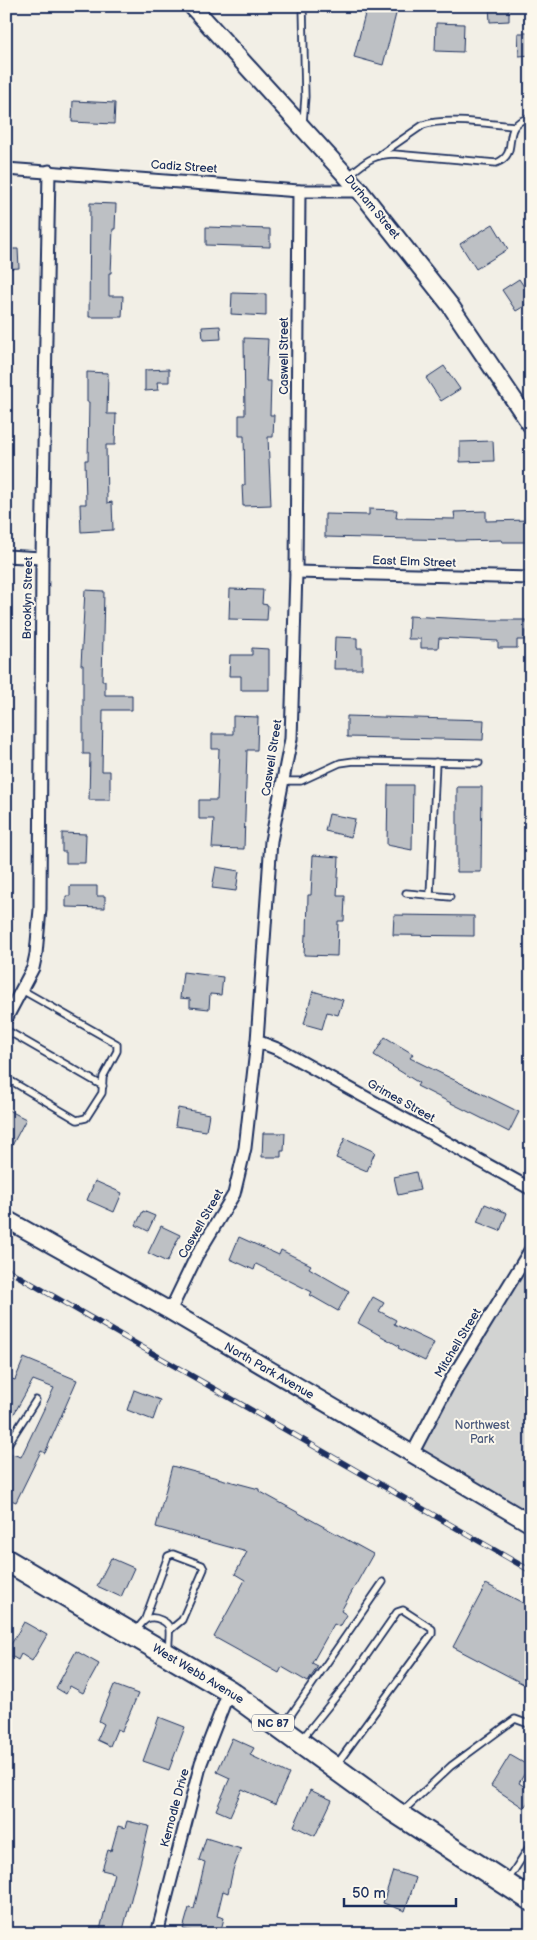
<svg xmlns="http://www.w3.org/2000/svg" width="537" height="1940" font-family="'Balsamiq Sans',sans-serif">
  <rect width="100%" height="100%" fill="#f2efe6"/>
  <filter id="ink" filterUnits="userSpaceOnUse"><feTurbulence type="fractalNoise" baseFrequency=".02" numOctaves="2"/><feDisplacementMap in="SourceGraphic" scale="10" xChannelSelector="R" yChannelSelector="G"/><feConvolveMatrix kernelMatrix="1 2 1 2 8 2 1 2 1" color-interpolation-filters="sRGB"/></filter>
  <g filter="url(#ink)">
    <path fill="#d2d3d2" stroke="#768198" d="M531 1258V1519L439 1463 419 1449 454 1382Z"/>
    <g fill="#bdc0c4" stroke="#1b2f5e">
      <path d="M367 6H398L383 65 354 57Z"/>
      <path d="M489 6H509V21L490 22Z"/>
      <path d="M436 23 464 24 463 52 435 51Z"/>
      <path d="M518 33H531V55L519 56Z"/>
      <path d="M73 101 115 103 114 124 72 122Z"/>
      <path d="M90 203 116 204 115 229H113L111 273H109V296H123L122 317H89Z"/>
      <path d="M493 224 508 249 476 269 460 244Z"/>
      <path d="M206 227 270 229V247L206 245Z"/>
      <path d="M6 249H18L19 268 6 269Z"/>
      <path d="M519 279 531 297V302L516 311 502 290Z"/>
      <path d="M232 293 266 294V316L231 314Z"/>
      <path d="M220 326 221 339 203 340 202 327Z"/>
      <path d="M244 338 268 339 266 381H271L270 415H274L273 437H268L271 505 243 506 242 485H245L244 436H239V415H245Z"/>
      <path d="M444 366 460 389 441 401 426 378Z"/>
      <path d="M169 369V382H157L158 390 145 391V370Z"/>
      <path d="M87 372 108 373 107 414H116L115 445H106L107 503 112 502 113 530 81 532 80 504H86L85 460H88L89 402H87Z"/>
      <path d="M493 441 494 461 460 462V442Z"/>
      <path d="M369 509 397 510 396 518 455 519 454 512 486 511V521L531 520V542H502V540L455 541V540L325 537V514L369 515Z"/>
      <path d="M230 589 263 590 262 604 268 605 267 620 229 619Z"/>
      <path d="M85 590 104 591 102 681H105V695H132V710H103L102 771H110V800H89L90 754H83V665H81Z"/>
      <path d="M409 616 486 620H526V640H517V648H498V641L439 638 438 648H421V639H408Z"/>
      <path d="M335 637 357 638V648H362V669H334Z"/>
      <path d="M252 648 269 649V690H241V676H229L230 655H252Z"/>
      <path d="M233 716 258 717 257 750H247L244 849 212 848 214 819H199V800H217L219 749H212V734H233Z"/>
      <path d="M347 716 484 720 483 740 347 737Z"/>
      <path d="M388 785H413L412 850 387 845Z"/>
      <path d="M457 787H482L481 872H457Z"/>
      <path d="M329 814 355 819 351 837 325 831Z"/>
      <path d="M62 833 86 834 85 863H66V852H62Z"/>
      <path d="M313 855 339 857 337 896H345L344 921H338L337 956 304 955 305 935H307L308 895H311Z"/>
      <path d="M216 867 239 871 236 891 212 888Z"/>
      <path d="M70 886H97V896H105V908L66 907V896H70Z"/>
      <path d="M394 915 474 916V936L393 935Z"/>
      <path d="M183 972 223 977 221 995 210 994 209 1009 190 1007V999L180 998Z"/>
      <path d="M313 991 343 1000 338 1015 327 1012 322 1029 304 1024Z"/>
      <path d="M385 1037 413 1054 410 1058 519 1112 509 1132 417 1086 419 1083 374 1055Z"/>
      <path d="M178 1108 209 1114 206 1131 175 1126Z"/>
      <path d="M6 1109 26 1119 6 1157Z"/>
      <path d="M263 1133H285L284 1151H281V1157H262Z"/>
      <path d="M345 1138 375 1152 367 1171 336 1158Z"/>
      <path d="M416 1172 420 1190 398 1195 394 1177Z"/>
      <path d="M95 1181 122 1193 114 1212 87 1200Z"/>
      <path d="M485 1204 507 1213 500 1231 477 1222Z"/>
      <path d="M143 1211 155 1216 148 1231 136 1225Z"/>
      <path d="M161 1226 180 1235 167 1262 148 1253Z"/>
      <path d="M239 1237 279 1255 281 1250 311 1265 309 1268 349 1291 338 1311 310 1295 312 1292 256 1264 254 1270 230 1259Z"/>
      <path d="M373 1297 384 1303 379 1311 396 1320 394 1324 434 1343 425 1361 398 1348 399 1346 358 1323Z"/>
      <path d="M24 1358 77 1380 45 1453 41 1451 16 1502 6 1498V1452L21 1457 54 1388 33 1380 6 1428V1389L12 1379 15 1380Z"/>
      <path d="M134 1390 160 1400 153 1420 127 1410Z"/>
      <path d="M172 1466 259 1489V1491L373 1554 341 1611 347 1615 340 1627 334 1624 312 1663 318 1666 308 1682 282 1667 279 1673 214 1637 245 1580 235 1574 247 1552 156 1527Z"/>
      <path d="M111 1558 134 1568 121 1597 97 1586Z"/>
      <path d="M486 1584 531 1607V1688L453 1647Z"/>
      <path d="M24 1622 47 1635 32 1661 21 1654 18 1660 6 1653Z"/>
      <path d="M76 1651 99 1664 83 1693 70 1686 66 1694 56 1688Z"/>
      <path d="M114 1685 138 1694 122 1731 117 1729 110 1746 97 1740 104 1724 99 1721Z"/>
      <path d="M159 1717 185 1727 169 1770 143 1761Z"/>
      <path d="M232 1738 254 1748 250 1755 289 1774 275 1804 242 1789 230 1816 216 1810 230 1778 217 1772Z"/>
      <path d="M510 1755 529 1766 519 1783 531 1791V1797L524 1808 491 1786Z"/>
      <path d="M310 1790 332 1800 315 1836 294 1826Z"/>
      <path d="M127 1821 149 1826 141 1860 122 1934H99L114 1873 102 1870 108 1850 111 1851 118 1826 125 1828Z"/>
      <path d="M206 1838 241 1849 233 1870 228 1893 223 1891 217 1916 224 1918 220 1934H201L183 1929 189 1908 194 1909 205 1862 199 1860Z"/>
      <path d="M393 1871 416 1878 405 1911 383 1903Z"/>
    </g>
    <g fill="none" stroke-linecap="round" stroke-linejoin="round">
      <defs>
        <g id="lane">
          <path d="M303 123 305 97 303 6"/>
          <path d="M381 154 423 125C445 117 489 124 514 126"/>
          <path d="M349 175C366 162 371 155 394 154L496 163C523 153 496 126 531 117"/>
          <path d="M284 781H301L340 763 354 761 479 763"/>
          <path d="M406 893 450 897"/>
          <path d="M430 895 436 762"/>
          <path d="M6 1030 103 1086"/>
          <path d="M6 1078 77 1120 86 1118 102 1093 103 1077 117 1051V1044L22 990"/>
          <path d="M6 1447 36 1400"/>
          <path d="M145 1619 168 1556 173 1554 202 1565 204 1569 182 1620 170 1630"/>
          <path d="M136 1632C142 1621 148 1614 161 1620 165 1622 169 1624 169 1629 170 1635 168 1642 169 1649"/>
          <path d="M284 1725 383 1582"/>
          <path d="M302 1739 351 1678 397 1612 403 1610 432 1629V1634L337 1764"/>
          <path d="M403 1811 451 1766 515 1719 531 1725"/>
          <path d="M508 1880 531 1844"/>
        </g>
        <g id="street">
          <path d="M6 169 299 191H360"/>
          <path d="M6 556 42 558"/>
          <path d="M296 572 531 578"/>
          <path d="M6 1019 33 968 36 954 40 909 42 558 49 171"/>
          <path d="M257 1041 280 1050 531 1189"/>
          <path d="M170 1311 196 1257 234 1194 245 1148 257 1041 271 841 291 739 296 572 299 191"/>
          <path d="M412 1454 452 1378 531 1249"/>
          <path d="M157 1934 201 1763 229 1691"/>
        </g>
        <g id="secondary">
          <path d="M192 6 360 191 450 305 531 425"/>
          <path d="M6 1219 170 1311 531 1524"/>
        </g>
        <path id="highway" d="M6 1560 229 1691 394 1811 531 1900"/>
      </defs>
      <use href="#lane" stroke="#1b2f5e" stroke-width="9"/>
      <use href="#street" stroke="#1b2f5e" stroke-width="15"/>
      <use href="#secondary" stroke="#1b2f5e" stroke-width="20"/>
      <use href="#highway" stroke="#1b2f5e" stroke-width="25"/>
      <use href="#lane" stroke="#fbf7ec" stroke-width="5.5"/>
      <use href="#street" stroke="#fbf7ec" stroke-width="11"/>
      <use href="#secondary" stroke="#fbf7ec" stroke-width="16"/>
      <use href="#highway" stroke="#fbf7ec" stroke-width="21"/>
      <defs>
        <path id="rail" d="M6 1269 531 1571"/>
      </defs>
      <use href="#rail" stroke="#1b2f5e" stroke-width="5.5"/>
      <use href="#rail" stroke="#fbf7ec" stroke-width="4" stroke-dasharray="11" stroke-linecap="butt"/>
    </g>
  </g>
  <g text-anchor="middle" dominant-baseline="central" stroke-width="4" stroke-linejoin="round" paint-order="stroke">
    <rect fill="#fbf7ec" stroke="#5e6b89" stroke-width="1" x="252" y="1714.5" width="42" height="17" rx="4"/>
    <g font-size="11" font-weight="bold" fill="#1b2f5e">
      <text x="273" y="1723">NC 87</text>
    </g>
    <g font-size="12" fill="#1b2f5e" stroke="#fbf7ec">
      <text transform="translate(184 167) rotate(4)">Cadiz Street</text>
      <text transform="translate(372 207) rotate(50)">Durham Street</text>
      <text transform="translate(284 356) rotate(-90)">Caswell Street</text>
      <text transform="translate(414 562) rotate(2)">East Elm Street</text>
      <text transform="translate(28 598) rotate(-89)">Brooklyn Street</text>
      <text transform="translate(272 758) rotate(-81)">Caswell Street</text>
      <text transform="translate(401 1101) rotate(29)">Grimes Street</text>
      <text transform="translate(201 1224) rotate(-60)">Caswell Street</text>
      <text transform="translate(458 1343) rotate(-59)">Mitchell Street</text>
      <text transform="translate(269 1371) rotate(30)">North Park Avenue</text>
      <text transform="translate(198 1674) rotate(31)">West Webb Avenue</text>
      <text transform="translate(175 1808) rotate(-75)">Kernodle Drive</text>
    </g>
    <g font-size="12" fill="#49587b" stroke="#fbf7ec">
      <text x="482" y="1425">Northwest<tspan x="482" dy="14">Park</tspan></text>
    </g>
  </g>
  <rect width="537" height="1940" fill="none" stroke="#fbf7ec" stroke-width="25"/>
  <rect x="12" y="12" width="512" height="1915" fill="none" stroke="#1b2f5e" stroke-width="2" filter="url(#ink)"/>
  <path d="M344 1898v8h112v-8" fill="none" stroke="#1b2f5e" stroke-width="2.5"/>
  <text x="352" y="1898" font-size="15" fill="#1b2f5e" stroke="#fbf7ec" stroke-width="4" paint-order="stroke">50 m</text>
</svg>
